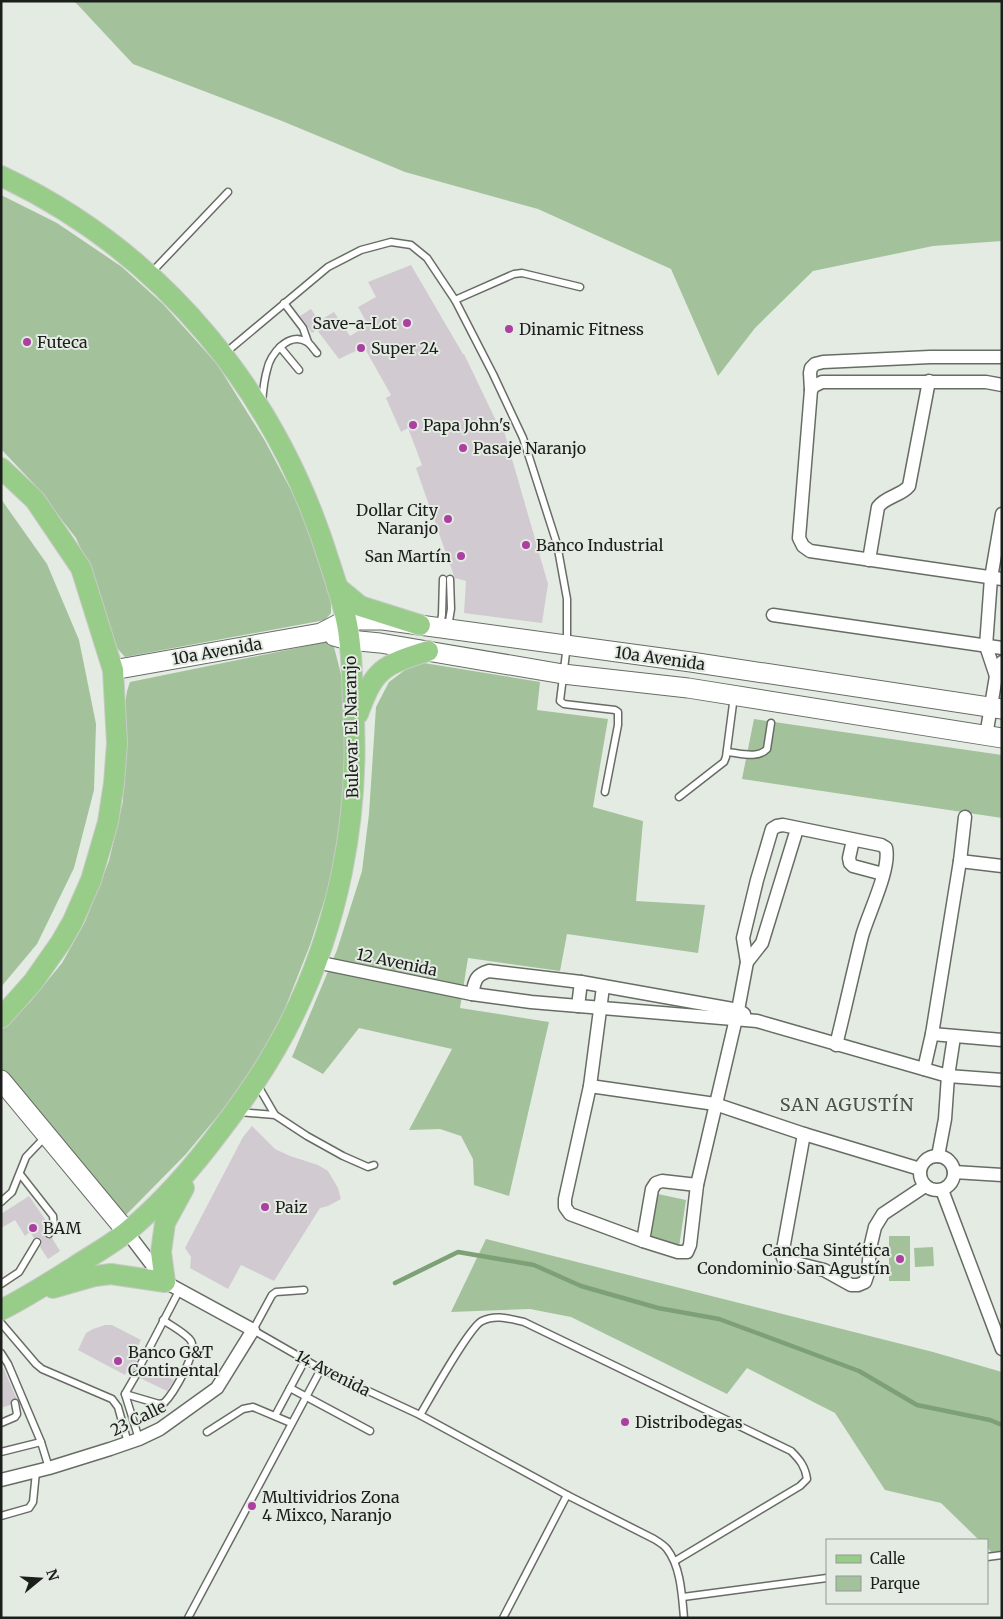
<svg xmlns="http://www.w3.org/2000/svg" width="1003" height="1619" font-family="Merriweather,serif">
  <rect width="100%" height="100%" fill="#e4ebe3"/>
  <g fill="#a3c29c">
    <path d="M73 1H1002V241L933 246 813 271 755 328 718 376 671 269 538 209 405 172 282 121 133 64 77 4Z"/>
    <path d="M1 195 57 223 122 267 163 304 217 364 265 441 302 511 331 601V613L325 620 125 657 117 648 97 586 76 538 33 483 1 449Z"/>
    <path d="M1 499 47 564 79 640 96 724 94 790 74 868 37 944 1 987Z"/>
    <path d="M326 642 334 647 343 682 345 766 341 823 329 886 310 945 280 1021 246 1082 186 1154 126 1215 120 1216 1 1072V1030L30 1002 62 963 85 922 109 861 123 801 125 704 127 691 130 682Z"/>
    <path d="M424 663 540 682 537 710 608 719 593 807 643 821 636 901 705 905 698 953 567 934 560 971 468 958 460 1008 549 1022 509 1196 474 1185 473 1159 461 1136 440 1129 409 1130 452 1049 359 1028 323 1074 292 1057 337 950 362 871 369 814 376 707 389 682 405 670Z"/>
    <path d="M754 719 1002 755V818L742 779Z"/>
    <path d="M658 1194 686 1200 679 1247 650 1243Z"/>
    <rect x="889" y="1236" width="21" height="45"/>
    <path d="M486 1239 933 1352 1002 1372V1551L991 1552 987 1547V1540H979L941 1503 885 1490 835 1413 747 1368 727 1394 571 1317 530 1309 451 1312Z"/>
    <path d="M933 1247 934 1266 915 1267 914 1248Z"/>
  </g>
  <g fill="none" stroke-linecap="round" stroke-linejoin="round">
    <path stroke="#7ea076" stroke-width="4.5" d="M395 1283 458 1252 534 1265 581 1286 658 1308 719 1319 859 1371 917 1405 990 1420 1002 1425"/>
  </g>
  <g fill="#d2cad1">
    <path d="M411 265 463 354H464L501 431H504L548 584 542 623 464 613 466 581 455 578 454 576 416 468 422 465 408 428 401 432 386 398 391 395 364 347 339 359 317 330 312 333 300 316 311 309 319 321 334 312 350 336 368 325 358 307 376 297 368 282Z"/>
    <path d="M252 1126 275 1149 290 1156 318 1165 328 1171 338 1188 341 1199 328 1206 320 1208 274 1281 241 1265 228 1289 190 1268 191 1257 185 1248 243 1137Z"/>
    <path d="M29 1196 47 1222 42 1224 46 1230 44 1233 45 1237 48 1239 52 1238 60 1251 48 1259 40 1247 42 1243 41 1239 38 1237 34 1238 30 1232 25 1236 15 1220 1 1228V1214Z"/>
    <path d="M105 1325H112L141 1340 132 1358 137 1361 136 1365 139 1369 143 1368 146 1366 174 1380 167 1391 140 1378 141 1373 138 1370H134L131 1373 127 1371 125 1375 78 1350 86 1333 93 1329Z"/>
    <path d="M1 1363 17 1399H12L10 1405 1 1408Z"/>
  </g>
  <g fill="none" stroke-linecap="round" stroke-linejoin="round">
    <defs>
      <g id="lane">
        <path d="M150 274 228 192"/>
        <path d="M455 300 514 274 522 273 580 287"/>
        <path d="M284 303 303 328 308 342"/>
        <path d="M280 347 299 370"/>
        <path d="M224 354 328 267 361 250 391 242 411 245 427 258 455 300 493 374 523 438 557 544 567 599V645L560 701 564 704 615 710 618 712V725L605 792"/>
        <path d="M262 402C263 391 264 380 267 370 270 354 289 331 307 342 311 344 314 350 317 353"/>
        <path d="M440 625 442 615 443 579"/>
        <path d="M448 627 451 609 450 579"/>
        <path d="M727 752C740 753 758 759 767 749L771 723"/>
        <path d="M679 797 724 762 726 757 734 696"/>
        <path d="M257 1084 275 1115"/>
        <path d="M239 1112 275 1115 307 1136 343 1156 368 1167 374 1165"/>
        <path d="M20 1174 53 1216 54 1226 49 1234"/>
        <path d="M1 1202 12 1192 26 1157 46 1136"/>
        <path d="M1 1284 19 1272 37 1242"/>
        <path d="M304 1290 276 1292 272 1295 253 1330 321 1369 420 1415 567 1495 654 1539C659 1542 664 1545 667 1549 681 1567 682 1596 684 1618"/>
        <path d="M1 1323 36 1364 42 1369 112 1399 118 1407 128 1443"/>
        <path d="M1 1353 8 1364 41 1442 49 1468"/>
        <path d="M141 1364 179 1291"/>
        <path d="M136 1375 125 1394 139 1439"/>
        <path d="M290 1388 370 1431"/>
        <path d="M125 1394 159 1404 164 1403C173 1394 198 1353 191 1341 187 1334 170 1325 163 1320"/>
        <path d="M420 1415C429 1400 470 1326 482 1321 496 1314 510 1319 524 1322L791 1451C800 1460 805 1466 807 1479L800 1486 675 1561"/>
        <path d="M275 1416 305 1360"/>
        <path d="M1 1423 15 1417 17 1414 15 1403"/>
        <path d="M207 1432 243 1409 253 1407 291 1423"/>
        <path d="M1 1452 41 1442"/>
        <path d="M1 1516 29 1508 33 1502 36 1472"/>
        <path d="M987 1557 1002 1555"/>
        <path d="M683 1597 827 1578"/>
        <path d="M188 1618 321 1369"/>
        <path d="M503 1618 567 1495"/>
      </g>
      <g id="street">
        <path d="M1002 385 986 382H822L814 386 811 390 799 538 803 546 810 551 1002 579"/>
        <path d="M811 390 810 373 811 368 815 364 823 362 930 357H1002"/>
        <path d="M869 560 878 507C886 496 901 496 909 486L929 381"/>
        <path d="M773 615 1002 648"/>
        <path d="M996 676 986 646 991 578 1002 514"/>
        <path d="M986 736 996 676 1002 662"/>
        <path d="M853 840 849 858 850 863 853 866 883 874"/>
        <path d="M960 861 1002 866"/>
        <path d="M316 962 472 994 531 1002 757 1021 948 1076 1002 1080"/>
        <path d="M747 962 762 943 797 829"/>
        <path d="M603 987 590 1086 565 1199V1207L570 1214 643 1241 678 1252H687L690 1245 697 1185 738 1010 747 962 743 938 757 880 772 829 777 826 783 825 881 845 886 848C891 869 868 914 862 936 853 972 845 1009 836 1045"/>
        <path d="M472 994C475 981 475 975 489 971L581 982 738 1010 744 1014"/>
        <path d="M578 1006 581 982"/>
        <path d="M932 1034 1002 1040"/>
        <path d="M924 1069 932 1034 960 861 965 817"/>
        <path d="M590 1086 715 1104 804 1134 920 1169"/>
        <path d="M804 1134 782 1255 784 1260 824 1270 851 1285H858L865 1282 868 1273 870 1248 875 1227 883 1214 925 1186"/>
        <circle cx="937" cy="1173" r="17"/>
        <path d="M938 1156 945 1119 948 1076 954 1037"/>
        <path d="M954 1172 1002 1175"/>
        <path d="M942 1190 1002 1349"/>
        <path d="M643 1241 652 1189 656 1183 662 1181 697 1185"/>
        <path d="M1 1480 49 1468 110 1449 139 1439 160 1429 217 1388 253 1330 165 1282 127 1232"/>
      </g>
      <g id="secondary">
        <path d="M334 636 349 640 380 643 563 674 688 688 1002 738"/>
        <path d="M113 670 321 633 346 620H383L691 662 1002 709"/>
        <path d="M1 1080 127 1232"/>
      </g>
      <g id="primary">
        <path d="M1 176C164 253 278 394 330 564 336 582 342 600 346 619 352 646 352 676 353 703 361 816 338 932 285 1032 267 1066 246 1097 223 1127 195 1165 164 1201 128 1231 111 1245 92 1255 74 1267 50 1282 27 1297 1 1310"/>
        <path d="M1 468 35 500 81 568 113 670 117 743 114 783 108 822 91 880 73 921 61 942 33 982 1 1018"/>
        <path d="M337 587 360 606 420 625"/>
        <path d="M358 714C374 669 383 665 428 651"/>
        <path d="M53 1288 95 1276 111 1274 165 1282 161 1252 165 1223 184 1188"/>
      </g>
    </defs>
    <use href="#lane" stroke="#676d65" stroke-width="9"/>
    <use href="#street" stroke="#676d65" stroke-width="15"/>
    <use href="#secondary" stroke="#676d65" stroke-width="21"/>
    <use href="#primary" stroke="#c9c9c8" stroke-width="22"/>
    <use href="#lane" stroke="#fff" stroke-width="6"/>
    <use href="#street" stroke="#fff" stroke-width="12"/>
    <use href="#secondary" stroke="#fff" stroke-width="19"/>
    <use href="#primary" stroke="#97cd88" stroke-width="20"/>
  </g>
  <g fill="#ab40a0" stroke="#e4ebe3" stroke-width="2">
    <circle cx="407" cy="323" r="5"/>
    <circle cx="509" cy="329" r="5"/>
    <circle cx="27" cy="342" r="5"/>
    <circle cx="361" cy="348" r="5"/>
    <circle cx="413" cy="425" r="5"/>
    <circle cx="463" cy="448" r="5"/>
    <circle cx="448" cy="519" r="5"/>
    <circle cx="526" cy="545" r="5"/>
    <circle cx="461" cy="556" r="5"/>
    <circle cx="265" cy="1207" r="5"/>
    <circle cx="33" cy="1228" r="5"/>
    <circle cx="900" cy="1259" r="5"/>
    <circle cx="118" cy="1361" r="5"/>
    <circle cx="625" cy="1422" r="5"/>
    <circle cx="252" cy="1506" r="5"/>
  </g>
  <g text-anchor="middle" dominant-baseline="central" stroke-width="4" stroke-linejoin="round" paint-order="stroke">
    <g font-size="16" fill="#1c1e1b" stroke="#e4ebe3" text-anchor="start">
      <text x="397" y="323" text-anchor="end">Save-a-Lot</text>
      <text x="519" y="329">Dinamic Fitness</text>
      <text x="37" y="342">Futeca</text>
      <text x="371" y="348">Super 24</text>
      <text x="423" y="425">Papa John's</text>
      <text x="473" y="448">Pasaje Naranjo</text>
      <text x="438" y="510" text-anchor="end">Dollar City<tspan x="438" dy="18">Naranjo</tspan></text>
      <text x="536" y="545">Banco Industrial</text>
      <text x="451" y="556" text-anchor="end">San Martín</text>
      <text x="275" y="1207">Paiz</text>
      <text x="43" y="1228">BAM</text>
      <text x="890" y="1250" text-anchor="end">Cancha Sintética<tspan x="890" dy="18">Condominio San Agustín</tspan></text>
      <text x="128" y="1352">Banco G&amp;T<tspan x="128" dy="18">Continental</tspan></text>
      <text x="635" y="1422">Distribodegas</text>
      <text x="262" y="1497">Multividrios Zona<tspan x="262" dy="18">4 Mixco, Naranjo</tspan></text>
    </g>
    <g font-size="16" fill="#1c1e1b" stroke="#e4ebe3">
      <text transform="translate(217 651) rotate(-10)">10a Avenida</text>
      <text transform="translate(660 658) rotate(8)">10a Avenida</text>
      <text transform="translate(351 727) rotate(-91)">Bulevar El Naranjo</text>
      <text transform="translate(397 962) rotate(12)">12 Avenida</text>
      <text transform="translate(333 1373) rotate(27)">14 Avenida</text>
      <text transform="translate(138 1418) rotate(-26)">23 Calle</text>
    </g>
    <g font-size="18" letter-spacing="1" fill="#4b5049" stroke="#e4ebe3">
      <text x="847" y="1104">SAN AGUSTÍN</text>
    </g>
  </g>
  <rect width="1003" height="1619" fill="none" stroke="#1c1e1b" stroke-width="5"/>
  <rect x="826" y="1539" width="162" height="65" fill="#e4ebe3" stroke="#949993"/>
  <rect x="836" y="1555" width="25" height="8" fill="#97cd88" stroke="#949993"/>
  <text x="870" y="1564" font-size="15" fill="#1c1e1b">Calle</text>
  <rect x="836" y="1576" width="25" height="15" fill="#a3c29c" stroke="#949993"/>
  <text x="870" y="1589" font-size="15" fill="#1c1e1b">Parque</text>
  <g transform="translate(40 1579) rotate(72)" stroke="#e4ebe3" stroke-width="4" paint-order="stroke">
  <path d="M0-4L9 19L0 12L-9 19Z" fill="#1c1e1b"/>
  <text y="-8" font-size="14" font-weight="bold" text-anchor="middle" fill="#1c1e1b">N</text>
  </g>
</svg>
